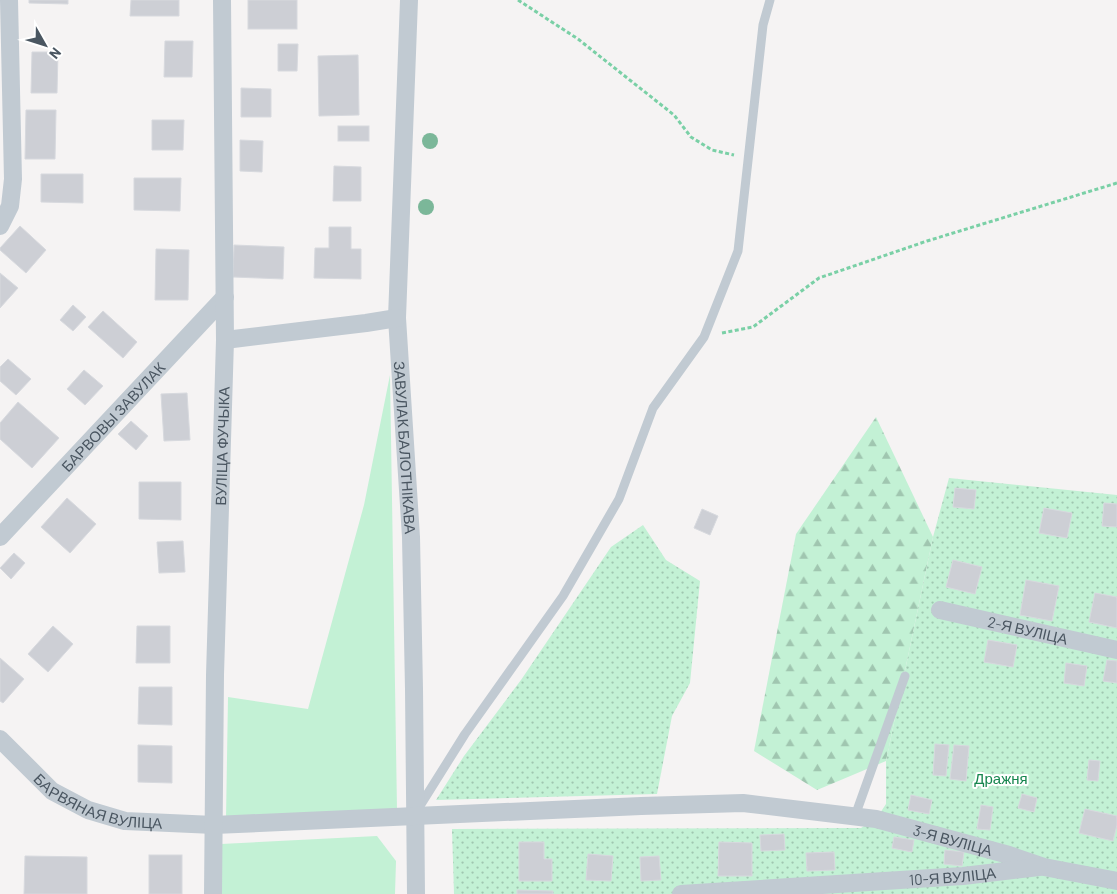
<svg xmlns="http://www.w3.org/2000/svg" width="1117" height="894" font-family="Barlow,sans-serif">
  <defs>
    <pattern id="forest-firs" width="22" height="20" patternUnits="userSpaceOnUse" patternTransform="scale(1.25)"><rect width="22" height="20" fill="#c3f1d5"/><path d="M5 1l3.5 6h-7zM16 11l3.5 6h-7z" fill="#a0c6b0"/></pattern>
    <pattern id="park-dots" width="8" height="8" patternUnits="userSpaceOnUse" patternTransform="scale(1.25)"><rect width="8" height="8" fill="#c3f1d5"/><path d="M2 2h.1M6 6h.1" fill="none" stroke="#a0c6b0" stroke-width="1.8" stroke-linecap="round"/></pattern>
  </defs>
  <rect width="100%" height="100%" fill="#f5f3f3"/>
  <g fill="#c3f1d5">
    <path d="M390 375 397 809 226 820 228 697 308 709 364 505Z"/>
    <path d="M377 836 396 861 395 894H221V844Z"/>
  </g>
  <path fill="url(#forest-firs)" d="M876 417 933 537 886 761 817 790 754 751 796 534Z"/>
  <g fill="url(#park-dots)">
    <path d="M949 478 1117 495V894H454L452 829 861 828 876 819 886 804V761L933 537Z"/>
    <path d="M643 525 666 560 700 581 690 683 672 716 657 794 436 800 464 756 521 680 611 547Z"/>
  </g>
  <g fill="#cdcfd5" stroke="#d7d9de">
    <path d="M29 0H68V4L29 3Z"/>
    <path d="M131 0H179V16H130Z"/>
    <rect x="248" y="0" width="49" height="29"/>
    <path d="M165 41H193L192 77H164Z"/>
    <path d="M278 44H298L297 71H278Z"/>
    <path d="M32 52H58L57 93H31Z"/>
    <path d="M358 55 359 115 319 116 318 56Z"/>
    <path d="M241 88 271 89V117H241Z"/>
    <path d="M26 110H56L55 159H25Z"/>
    <path d="M152 120H184L183 150H152Z"/>
    <rect x="338" y="126" width="31" height="15"/>
    <path d="M240 140 263 141 262 172 240 171Z"/>
    <path d="M334 166 361 167V201H333Z"/>
    <path d="M41 174H83V203L41 202Z"/>
    <path d="M134 178H181L180 211 134 210Z"/>
    <path d="M20 226 46 250 26 273 0 250V248Z"/>
    <path d="M329 227H351V249H361V279L314 278 315 248H329Z"/>
    <path d="M234 245 284 247 283 279 233 277Z"/>
    <path d="M156 249 189 250 188 300H155Z"/>
    <path d="M0 273 18 288 0 308Z"/>
    <path d="M73 305 86 317 73 331 60 320Z"/>
    <path d="M103 311 137 342 123 358 88 327Z"/>
    <path d="M8 359 31 379 16 395 0 381V367Z"/>
    <path d="M84 370 103 386 85 405 67 389Z"/>
    <path d="M187 393 190 440 164 441 161 394Z"/>
    <path d="M18 402 59 438 32 468 0 439V423Z"/>
    <path d="M131 421 148 436 136 450 118 434Z"/>
    <path d="M139 482H181V520L139 519Z"/>
    <path d="M955 488 976 490 974 509 953 507Z"/>
    <path d="M67 498 96 524 70 553 41 527Z"/>
    <path d="M1104 503 1117 504V527L1102 526Z"/>
    <path d="M1044 508 1072 513 1067 538 1039 533Z"/>
    <path d="M702 509 718 516 710 535 694 528Z"/>
    <path d="M183 541 185 572 159 573 157 542Z"/>
    <path d="M14 553 25 563 11 579 0 568Z"/>
    <path d="M953 560 982 567 975 594 946 587Z"/>
    <path d="M1026 580 1059 586 1052 621 1020 615Z"/>
    <path d="M1095 593 1117 597V628L1089 622Z"/>
    <path d="M53 626 73 644 48 672 28 654Z"/>
    <path d="M137 626H170V663H136Z"/>
    <path d="M988 640 1017 645 1013 667 984 662Z"/>
    <path d="M0 658 24 679 3 703 0 701Z"/>
    <path d="M1107 660 1117 661V683L1103 681Z"/>
    <path d="M1066 663 1087 666 1084 686 1064 683Z"/>
    <path d="M139 687H172V725L138 724Z"/>
    <path d="M935 744 949 745 946 776 933 775Z"/>
    <path d="M138 745 172 746V783L138 782Z"/>
    <path d="M954 745 969 746 966 781 950 779Z"/>
    <path d="M1089 760 1100 761 1098 781 1087 780Z"/>
    <path d="M1022 794 1037 798 1034 812 1018 808Z"/>
    <path d="M911 795 932 800 929 814 908 810Z"/>
    <path d="M981 805 993 807 990 830 977 829Z"/>
    <path d="M1085 809 1117 816V825L1113 841 1079 833Z"/>
    <path d="M784 834 785 850 761 851 760 835Z"/>
    <path d="M894 837 914 840 912 852 892 848Z"/>
    <path d="M519 842H544V859H552V881H519Z"/>
    <path d="M719 842 752 843V876H718Z"/>
    <path d="M945 850 964 852 962 866 944 864Z"/>
    <path d="M834 852 835 870 807 871 806 853Z"/>
    <path d="M588 854 613 856 611 881 586 880Z"/>
    <rect x="149" y="855" width="33" height="39"/>
    <path d="M25 856 87 857V894H24Z"/>
    <path d="M659 856 661 880 641 881 640 857Z"/>
    <path d="M517 890 553 891V894H517Z"/>
  </g>
  <g fill="none" stroke-linecap="round" stroke-linejoin="round">
    <g stroke="#7ad0a6" stroke-width="3" stroke-dasharray="4 2.5" stroke-linecap="butt">
      <path d="M518 0 578 39 674 115 691 137 712 150 734 155"/>
      <path d="M722 333 753 327 819 278 927 241 1117 183"/>
    </g>
    <g stroke="#c1cad2" stroke-width="9">
      <path d="M418 809 465 734 563 596 619 499 653 408 704 337 738 251 763 25 770 0"/>
      <path d="M855 816 905 676"/>
    </g>
    <g stroke="#c1cad2" stroke-width="18">
      <path id="s1" d="M409 0 397 318 411 537 414 689 416 894"/>
      <path d="M0 226 10 206 13 179 9 0"/>
      <path d="M225 340 366 323 397 318"/>
      <path id="s2" d="M0 537 225 297"/>
      <path id="s3" d="M940 610 1117 650"/>
      <path id="s4" d="M0 739 52 791 88 810 125 821 214 825 641 806 743 803 876 819 1009 855 1044 867 1117 881"/>
      <path id="s5" d="M213 894 215 675 225 340 222 0"/>
      <path id="s6" d="M681 894 963 876 1039 867"/>
    </g>
  </g>
  <g fill="#7bb799">
    <circle cx="430" cy="141" r="8"/>
    <circle cx="426" cy="207" r="8"/>
  </g>
  <g text-anchor="middle" dominant-baseline="central" stroke-width="4" stroke-linejoin="round" paint-order="stroke">
    <g font-size="15" fill="#4a5661" stroke="#fff">
      <text stroke="none"><textPath href="#s2" startOffset="165">БАРВОВЫ ЗАВУЛАК</textPath></text>
      <text stroke="none"><textPath href="#s5" startOffset="448">ВУЛІЦА ФУЧЫКА</textPath></text>
      <text stroke="none"><textPath href="#s1" startOffset="448">ЗАВУЛАК БАЛОТНІКАВА</textPath></text>
      <text stroke="none"><textPath href="#s3" startOffset="90">2-Я ВУЛІЦА</textPath></text>
      <text stroke="none"><textPath href="#s4" startOffset="121">БАРВЯНАЯ ВУЛІЦА</textPath></text>
      <text stroke="none"><textPath href="#s4" startOffset="985">3-Я ВУЛІЦА</textPath></text>
      <text stroke="none"><textPath href="#s6" startOffset="272">10-Я ВУЛІЦА</textPath></text>
    </g>
    <g font-size="15" fill="#17864f" stroke="#fff">
      <text x="1001" y="778">Дражня</text>
    </g>
  </g>
  <g transform="translate(45 45) rotate(129)" stroke="#ffffff" stroke-width="4" paint-order="stroke">
  <path d="M0-4L9 19L0 12L-9 19Z" fill="#4a5661"/>
  <text y="-8" font-size="14" font-weight="bold" text-anchor="middle" fill="#4a5661">N</text>
  </g>
</svg>
